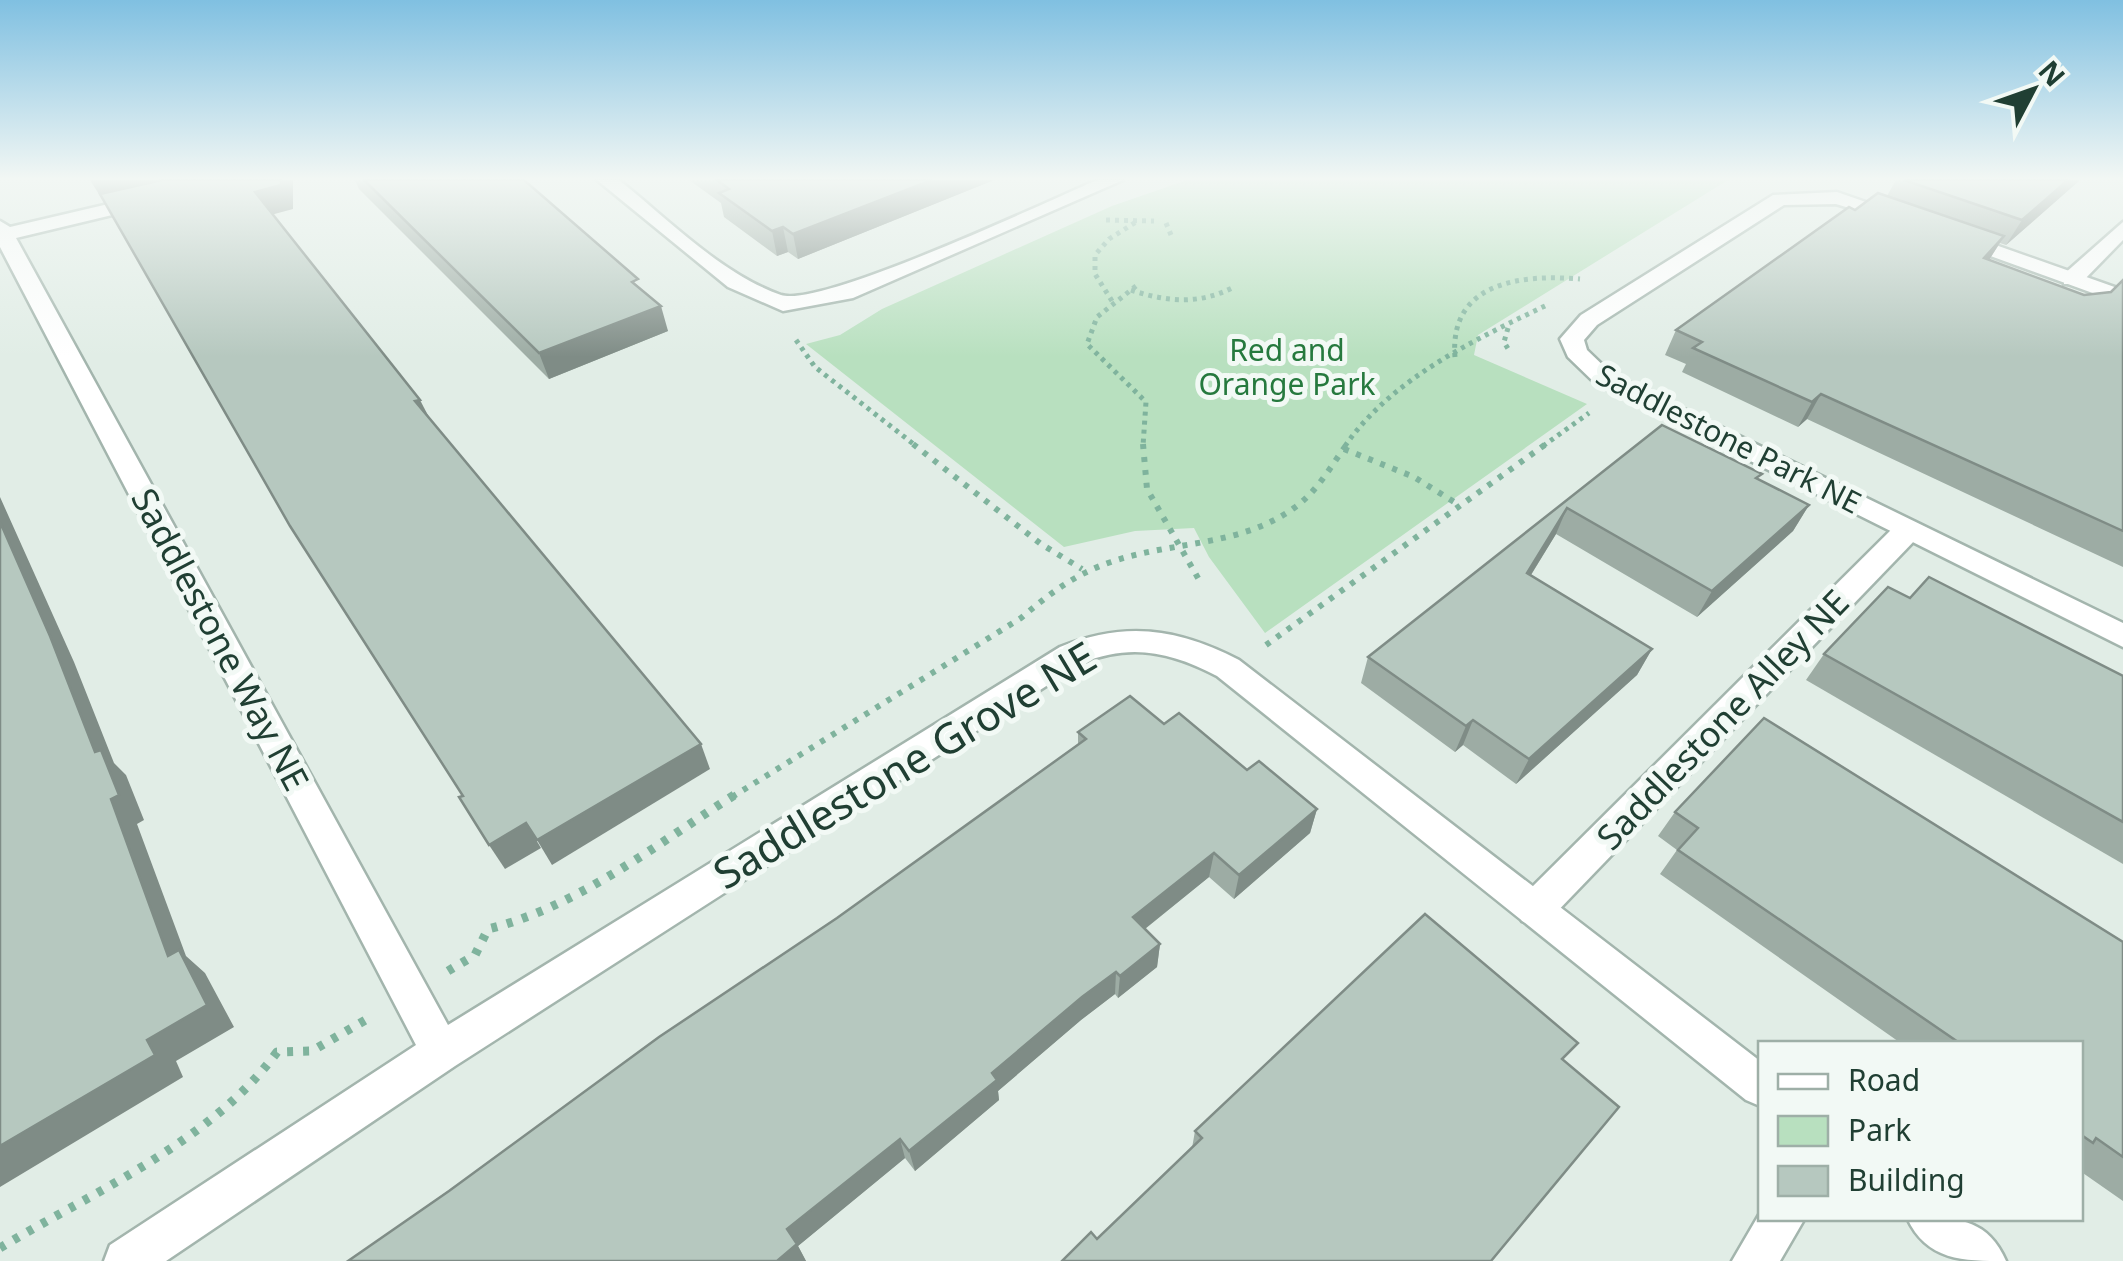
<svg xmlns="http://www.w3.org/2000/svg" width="2123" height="1261" font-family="'Noto Sans',sans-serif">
  <rect width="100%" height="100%" fill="#e1ede6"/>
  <path fill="#b8e0bf" d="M1187 180H1728L1478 335 1474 355 1587 404 1265 633 1209 557 1194 528 1135 531 1064 547 806 344 840 335 882 309 1112 206Z"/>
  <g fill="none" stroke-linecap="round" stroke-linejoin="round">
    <defs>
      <g id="service">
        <path d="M2123 222V240L2080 284H2064V274Z"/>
        <path d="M1908 521 1922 530 1918 537 1548 921 1535 925 1522 921 1517 909 1522 897 1898 523Z"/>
      </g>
      <g id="minor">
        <path d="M597 180H619C668 219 721 274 781 295 821 308 1046 202 1097 180H1123L853 298 783 311 728 287Z"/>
        <path d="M1837 192 1909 217 1899 223 1836 204 1784 205 1597 325 1584 340 1587 350 1612 374 2123 623V647L1596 384 1568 357 1560 339 1581 315 1773 195Z"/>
        <path d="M147 195 157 201 154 205 16 238 448 1025 1060 647C1125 621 1177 628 1239 660L1760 1061V1106L1746 1100 1217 676C1171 652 1131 643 1082 663L455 1066 166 1261H104L110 1245 416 1045 0 247V221L10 227Z"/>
        <path d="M1956 231 2123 290V304L1949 241V233Z"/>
        <path d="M1760 1213V1218H1805L1780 1261H1732Z"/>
        <path d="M1907 1218C1950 1218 1986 1214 2006 1261 1963 1261 1927 1261 1907 1218Z"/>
      </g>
    </defs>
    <use href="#service" stroke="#a3b5ad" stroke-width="5"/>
    <use href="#minor" stroke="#a3b5ad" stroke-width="5"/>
    <g stroke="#7fb39d" stroke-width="5" stroke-dasharray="4 5" stroke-linecap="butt">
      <path d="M1106 220 1154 221"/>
      <path d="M1166 223 1171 235"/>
      <path d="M1136 286 1097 317 1087 344 1146 402 1143 446"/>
      <path d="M1131 290C1167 302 1199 305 1234 287"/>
      <path d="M1112 301 1095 274V255L1109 239 1136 222"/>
      <path d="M1508 328 1504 342 1510 352"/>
      <path d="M796 340 815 367 916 446"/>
      <path d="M1455 357C1449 282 1521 274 1580 279"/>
      <path d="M1345 446C1392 378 1476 339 1549 304"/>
      <path d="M1543 446 1589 413"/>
    </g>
    <g stroke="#7fb39d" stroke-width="6" stroke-dasharray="5 8" stroke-linecap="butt">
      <path d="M913 444 1041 544 1082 569"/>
      <path d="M1143 444 1147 489 1202 585"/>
      <path d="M1344 449 1414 477 1459 505"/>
      <path d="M1266 645 1546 444"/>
      <path d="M732 797 1021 618C1049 594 1075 574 1111 562 1171 541 1240 547 1294 508 1317 492 1331 466 1347 444"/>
    </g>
    <g stroke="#7fb39d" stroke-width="9" stroke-dasharray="6 10" stroke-linecap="butt">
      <path d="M448 971 475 955 488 929C578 907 658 843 736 794"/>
      <path d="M0 1248C93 1192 211 1142 277 1052L312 1051 369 1018"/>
    </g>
    <use href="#service" fill="#fff" fill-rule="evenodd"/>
    <use href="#minor" fill="#fff" fill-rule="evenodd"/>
  </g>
  <g fill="#9daca4">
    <path d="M355 180H524L641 289 668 331 549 379 359 189Z"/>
    <path d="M689 180H994L798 259 788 252 777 256 724 217 721 203Z"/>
    <path d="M1896 180H2080L2006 245 2000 243 1989 260 2084 295 2111 292 2123 280V567L1807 419 1798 427 1682 372 1686 364 1665 355 1676 330 1855 210 1887 196Z"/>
    <path d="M1662 425 1758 480 1809 505 1793 531 1697 617 1556 534 1531 575 1652 649 1637 675 1516 784 1463 745 1455 752 1361 683 1368 657Z"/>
    <path d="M1910 598 2123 676V864L1806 680 1824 654Z"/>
    <path d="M1164 724 1317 809 1310 833 1234 899 1209 877 1145 929 1160 944 1157 967 1118 998 1115 994 1081 1020 998 1091 999 1100 915 1171 905 1158 798 1246 806 1261H348L837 918 1078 746V732Z"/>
    <path d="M1675 812 2094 924 2123 942V1201L2080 1171V1044H1902L1660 874 1677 850 1658 836Z"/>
    <path d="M1564 1061 1097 1239 1192 1148 1195 1131Z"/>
  </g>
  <g fill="#7f8c86">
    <path d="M90 180H200L102 199Z"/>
    <path d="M281 180H293V209L267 216 255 192Z"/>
    <path d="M932 180H994L798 259 793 234Z"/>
    <path d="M2068 180H2080L2006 245 2022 220Z"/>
    <path d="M783 227 788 252 777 256 772 231Z"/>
    <path d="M2004 236 1989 260 1984 258Z"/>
    <path d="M661 306 668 331 549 379 539 353Z"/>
    <path d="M1821 394 1807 419 1798 427 1812 402Z"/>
    <path d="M420 400 433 425 415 401Z"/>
    <path d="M0 497 74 662 114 763 126 775 144 820 137 824 186 956 205 973 234 1027 176 1061 183 1077 0 1187V1146L147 1040 168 956 0 522Z"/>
    <path d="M1809 505 1793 531 1697 617 1712 591Z"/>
    <path d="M1567 508 1556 534 1516 599 1527 573Z"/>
    <path d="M1652 649 1637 675 1516 784 1529 759Z"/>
    <path d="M1473 720 1463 745 1455 752 1466 726Z"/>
    <path d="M701 744 710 769 552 865 537 840Z"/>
    <path d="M1317 809 1310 833 1234 899 1239 875Z"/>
    <path d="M526 823 541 848 505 869 489 845Z"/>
    <path d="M1214 853 1209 877 1131 940 1133 917Z"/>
    <path d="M1160 944 1157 967 1118 998 1120 976Z"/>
    <path d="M1116 972 1115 994 1081 1020 998 1091 999 1100 915 1171 909 1151 992 1073 1082 997Z"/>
    <path d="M900 1139 905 1158 798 1246 806 1261H777L787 1229Z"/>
  </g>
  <g fill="#b6c8bf" stroke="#7f8c86" stroke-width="2.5">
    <path d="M162 180H281V185L255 192 420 400 415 401 701 744 537 840 526 823 489 845 459 797 463 796 290 526 100 194Z"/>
    <path d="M364 180H524L638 279 632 282 661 306 539 353Z"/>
    <path d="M717 180H932L793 234 783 227 772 231 719 193 729 189Z"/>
    <path d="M1904 180H2068L2022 220Z"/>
    <path d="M1878 193 2004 236 1984 258 2084 295 2111 292 2123 280V531L1821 394 1812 402 1693 348 1702 342 1676 330 1849 207 1855 210Z"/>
    <path d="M1662 425 1762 474 1756 478 1809 505 1712 591 1567 508 1527 573 1652 649 1529 759 1473 720 1466 726 1368 657Z"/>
    <path d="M0 522 50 636 95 752 101 750 119 795 111 799 168 956 179 950 207 1005 147 1040 155 1055 0 1146Z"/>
    <path d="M1929 577 2123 676V822L1824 654 1888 587 1910 598Z"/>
    <path d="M1130 696 1164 724 1179 713 1247 770 1259 761 1317 809 1239 875 1214 853 1133 917 1160 944 1120 976 1116 972 1082 997 992 1073 997 1080 909 1151 900 1139 787 1229 797 1244 777 1261H348L449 1191 659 1037 837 918 1086 739 1078 732Z"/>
    <path d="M1764 718 2123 942V1157L2096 1138 2093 1143 2080 1134V1044H1961L1678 850 1698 828 1675 812Z"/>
    <path d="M1425 914 1578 1043 1562 1059 1619 1107 1491 1261H1062L1091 1232 1097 1239 1202 1138 1195 1131Z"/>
  </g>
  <linearGradient id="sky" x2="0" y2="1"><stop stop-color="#80c0e1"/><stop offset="0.5" stop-color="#f2f7f4"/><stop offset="1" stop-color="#f2f7f4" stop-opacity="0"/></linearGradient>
  <rect width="2123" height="357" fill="url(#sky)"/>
  <g text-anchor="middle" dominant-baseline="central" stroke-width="10" stroke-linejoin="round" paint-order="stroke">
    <g font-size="30" fill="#26793e" stroke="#f2f9f5">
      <text x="1287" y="349">Red and<tspan x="1287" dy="34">Orange Park</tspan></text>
    </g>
    <g font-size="30" fill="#203f33" stroke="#f2f9f5">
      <text transform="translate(1729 438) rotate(27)">Saddlestone Park NE</text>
    </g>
    <g font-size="35" fill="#203f33" stroke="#f2f9f5">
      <text transform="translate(221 639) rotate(62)">Saddlestone Way NE</text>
      <text transform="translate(1722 719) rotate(-46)">Saddlestone Alley NE</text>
    </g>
    <g font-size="42" fill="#203f33" stroke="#f2f9f5">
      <text transform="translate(904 764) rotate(-31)">Saddlestone Grove NE</text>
    </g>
  </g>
  <rect x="1758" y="1041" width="325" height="180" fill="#f2f9f5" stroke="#9eafa7" stroke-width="2.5"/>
  <rect x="1778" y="1074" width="50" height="15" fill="#ffffff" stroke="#9eafa7" stroke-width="2.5"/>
  <text x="1848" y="1091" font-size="30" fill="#203f33">Road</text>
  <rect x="1778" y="1116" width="50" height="30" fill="#b8e0bf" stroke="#9eafa7" stroke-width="2.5"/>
  <text x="1848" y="1141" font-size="30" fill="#203f33">Park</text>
  <rect x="1778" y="1166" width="50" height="30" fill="#b6c8bf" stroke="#9eafa7" stroke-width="2.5"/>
  <text x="1848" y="1191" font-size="30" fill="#203f33">Building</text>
  <g transform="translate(2033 90) rotate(49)" stroke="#f2f9f5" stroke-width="8" paint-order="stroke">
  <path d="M0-8L18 38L0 25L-18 38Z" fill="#203f33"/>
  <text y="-15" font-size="28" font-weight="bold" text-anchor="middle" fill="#203f33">N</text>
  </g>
</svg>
